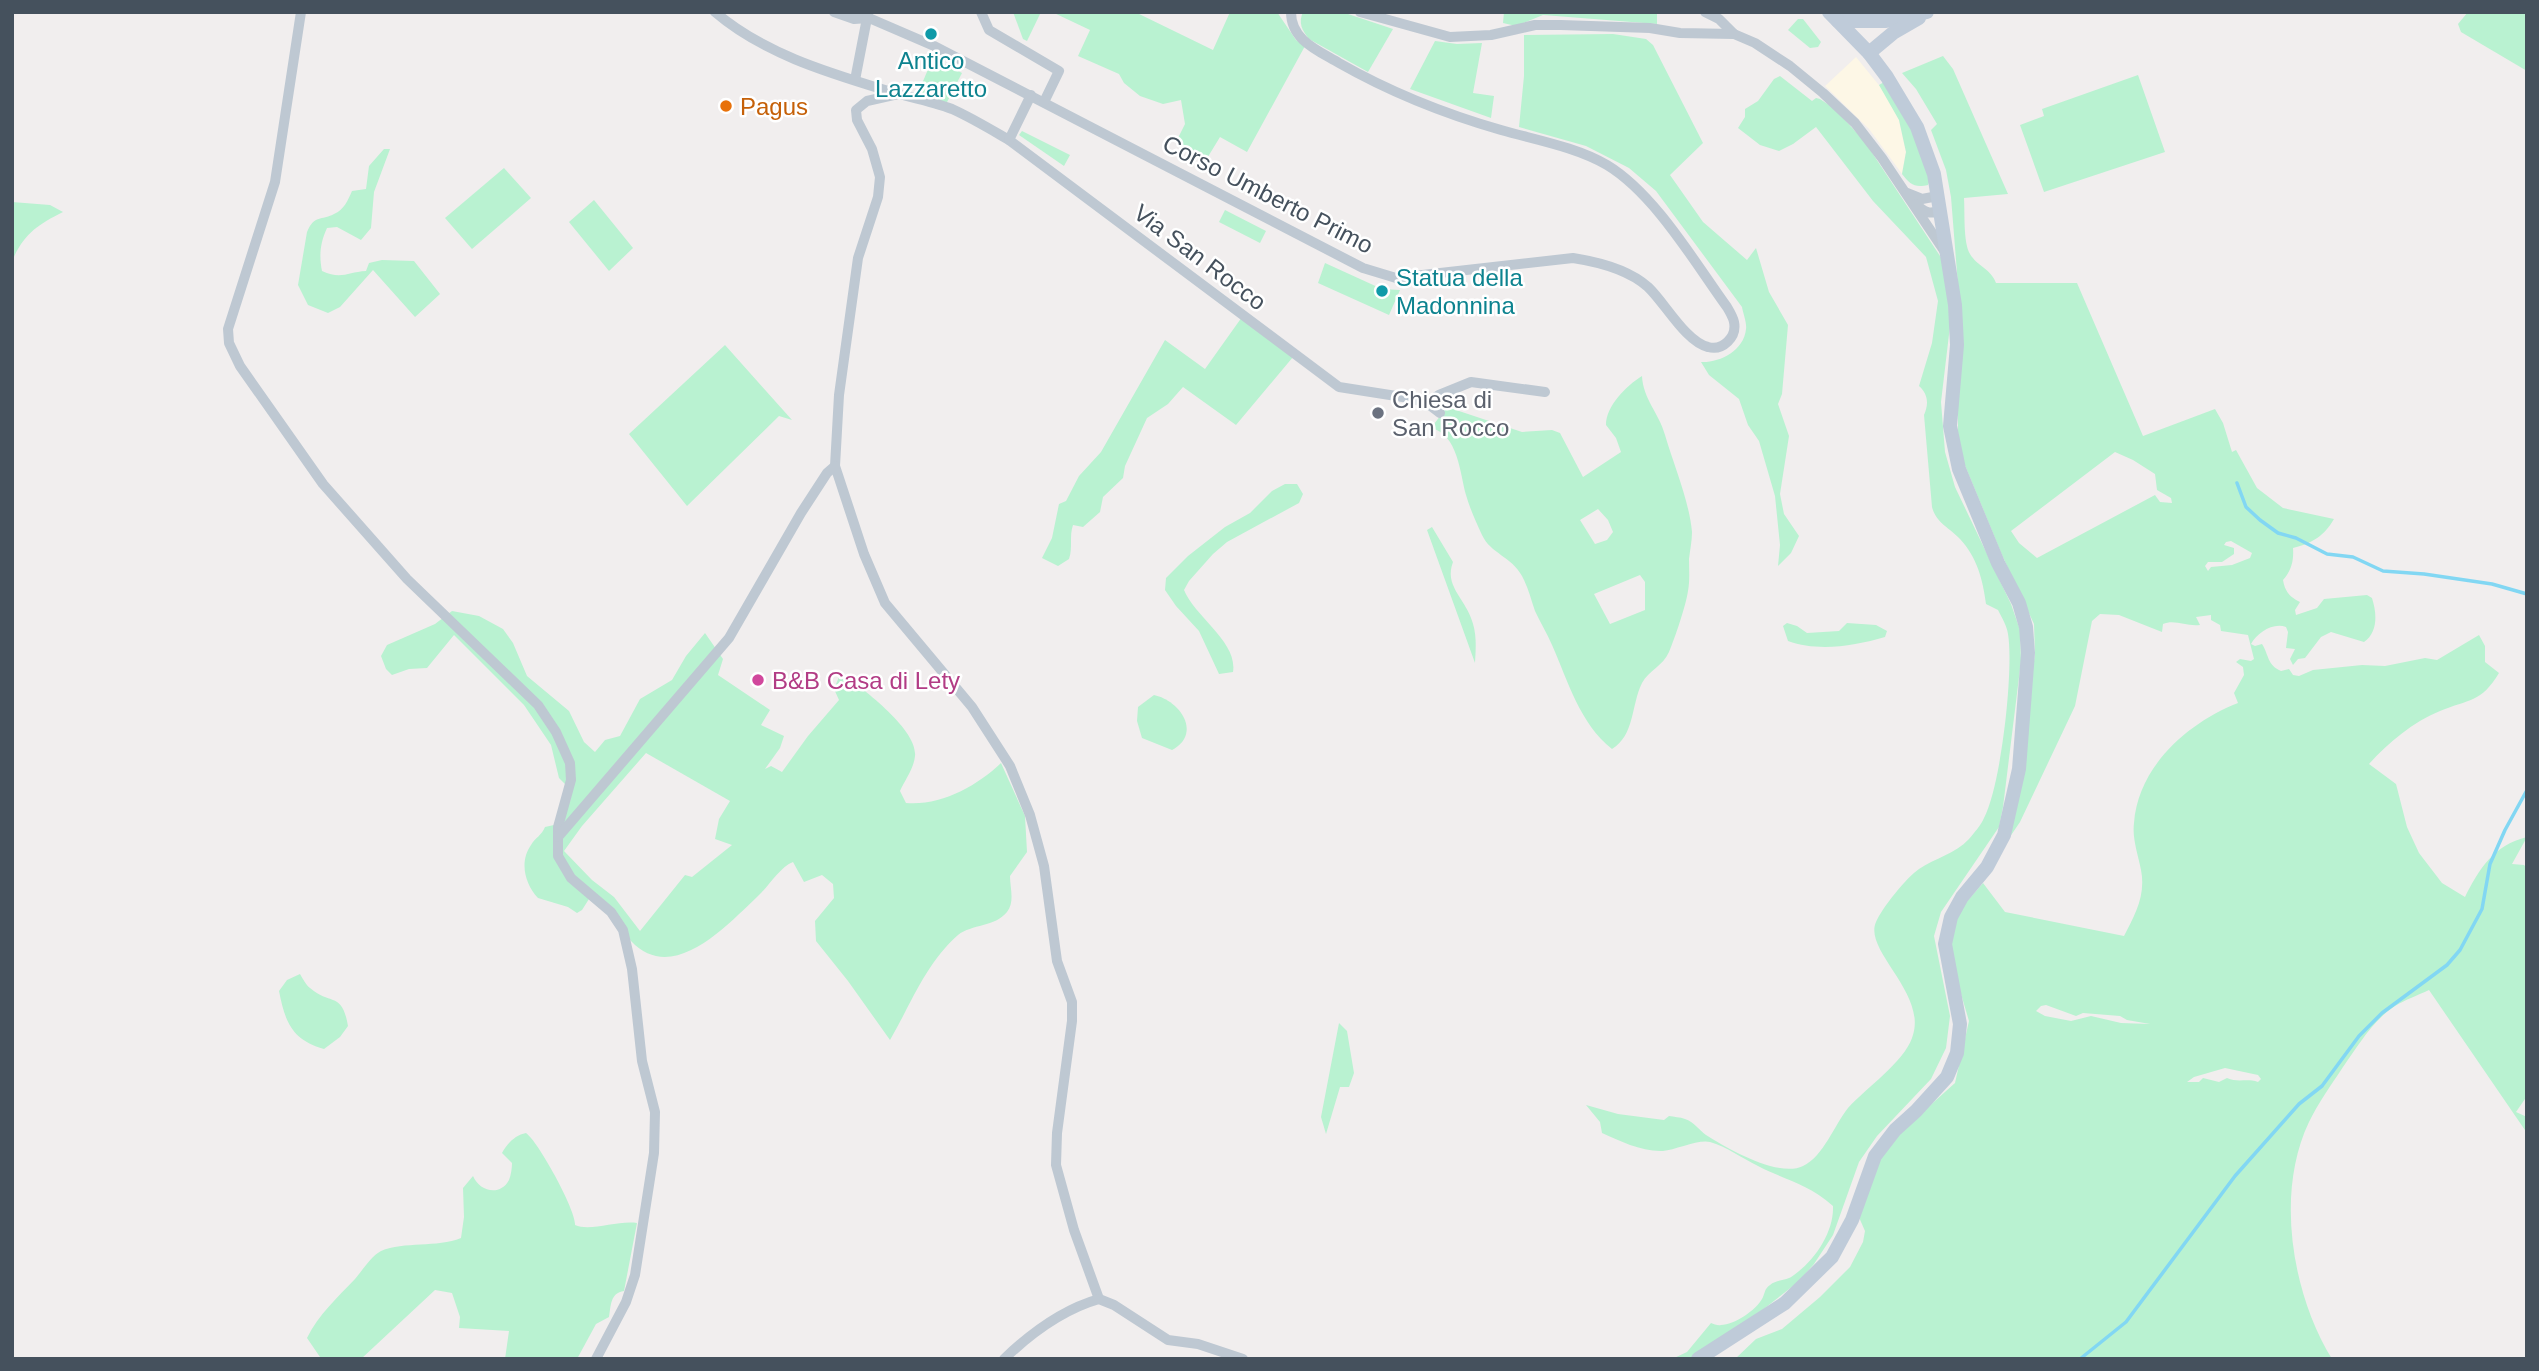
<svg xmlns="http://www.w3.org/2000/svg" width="2539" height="1371" font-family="Arial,sans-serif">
  <rect width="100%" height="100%" fill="#f1eeee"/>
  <path fill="#fdf7e6" d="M1856 57 1883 90 1899 120 1906 152 1902 174 1869 129 1825 86Z"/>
  <g fill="#b9f2d1" fill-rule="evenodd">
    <path d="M1013 12H1041L1027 41 1023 39Z"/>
    <path d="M1052 12H1135L1213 50 1230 12H1277L1296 40 1305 46 1247 152 1220 137 1206 160 1178 145V138L1185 124 1181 100 1163 104 1140 96 1124 83 1119 74 1078 56 1090 30Z"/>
    <path d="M1303 12H1342L1393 29 1368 72 1309 39C1302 30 1298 23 1303 12Z"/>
    <path d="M1504 12H1657V24L1543 15 1516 26 1503 23Z"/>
    <path d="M2468 12H2527V71L2461 32 2458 24Z"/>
    <path d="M1798 19H1803L1821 42 1818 47 1810 48 1788 30Z"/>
    <path d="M1613 34 1646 39 1653 45 1703 143 1670 175 1703 222 1747 260 1756 248 1769 292 1788 325 1782 394 1778 404 1789 436 1780 494 1784 514 1799 536 1791 553 1778 566 1780 545 1775 496 1759 441 1748 425 1739 399 1709 375 1701 362C1719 363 1744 351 1746 329 1747 323 1743 313 1742 307L1656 191 1629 168 1586 146 1519 127 1524 76V35Z"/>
    <path d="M1435 41 1457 44 1482 43 1473 93 1494 96 1491 118 1410 89Z"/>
    <path d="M1943 56 1953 69 2008 194 1964 198C1965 212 1963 242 1970 254 1977 266 1991 269 1996 283H2077L2143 436 2215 409 2223 423 2232 452 2236 450 2257 488 2283 508 2334 519C2324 536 2313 543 2293 548 2294 561 2291 571 2283 580 2285 592 2290 597 2300 602L2295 610 2296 615 2317 608 2324 599 2367 595 2372 598C2377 614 2378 632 2364 642L2331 632 2321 637 2305 658 2298 659 2293 665 2290 659 2295 649 2286 648 2288 632 2286 627C2273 622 2257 633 2251 644L2255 646 2262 644C2269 655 2267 665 2281 671L2289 669 2293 675 2299 676 2313 670 2362 665 2385 666 2425 658 2437 660 2479 635 2485 646V662L2499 673C2481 703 2469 699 2440 711 2413 722 2389 742 2369 764L2396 784 2407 827 2419 853 2442 883 2465 897C2479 869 2494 845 2527 837L2512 864 2524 865 2527 868V1096L2516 1112 2527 1117V1133L2429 990C2418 995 2405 1000 2395 1006 2373 1020 2358 1046 2343 1067 2332 1084 2318 1103 2309 1122 2275 1193 2292 1294 2332 1359H1735L1756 1339 1782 1329 1820 1297 1850 1267 1863 1242 1865 1231 1858 1215 1876 1164 1897 1135 1955 1083 1969 1021 1956 977 1951 945 1956 914 1983 883 2005 912 2124 936C2135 915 2146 895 2141 870 2138 854 2132 839 2134 823 2138 766 2189 722 2238 703L2234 693 2244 675 2243 667 2236 662 2240 659 2251 661 2254 659 2248 635 2221 631 2220 625 2211 620V615L2196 617 2200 625C2187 627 2175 619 2163 624L2162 632 2119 615 2100 614 2092 621 2075 706 2020 822 2001 850 2035 655 2034 624 2002 555 1964 463 1958 433V285L1951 197 1946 170 1931 130 1937 124 1916 89 1902 73ZM2115 452 2133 460 2155 474 2157 490 2171 498 2172 503 2160 502 2155 495 2037 558 2019 543 2011 531ZM2231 541 2252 553 2250 558 2232 565 2211 567 2208 571 2205 566 2208 562H2222L2234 554V548L2224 545 2226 542ZM2046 1005 2076 1016 2083 1013 2120 1016 2127 1020 2150 1024 2121 1023 2091 1016 2071 1021 2045 1016 2036 1011 2041 1006ZM2225 1068 2258 1075 2261 1079 2258 1082C2247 1078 2238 1083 2227 1078L2219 1082 2203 1078 2199 1082H2187L2194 1077Z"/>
    <path d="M933 58 962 73 946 104 917 95Z"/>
    <path d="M2138 75 2165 152 2044 192 2020 125 2044 116 2042 109Z"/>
    <path d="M1780 76 1812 101 1816 98 1820 99 1835 109 1865 142 1942 259 1947 285 1950 326 1941 402 1945 452 1955 487 2011 604 2020 630 2021 661 2003 807 1999 827 1941 912 1934 936 1950 1016 1946 1048 1931 1079 1877 1136 1859 1162 1833 1235 1814 1264 1798 1282 1765 1308 1690 1359H1672L1687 1352 1711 1323C1714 1324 1718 1326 1721 1325 1734 1325 1756 1310 1762 1299 1765 1294 1764 1289 1770 1285 1777 1279 1787 1281 1794 1275 1815 1260 1834 1232 1833 1206 1807 1183 1787 1181 1758 1166 1743 1159 1726 1146 1710 1142 1699 1139 1675 1150 1663 1151 1642 1152 1620 1141 1602 1133L1600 1122 1586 1105 1618 1114 1664 1120 1669 1116C1674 1117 1680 1117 1685 1119 1694 1122 1699 1130 1706 1135 1728 1149 1779 1178 1803 1166 1823 1157 1835 1124 1848 1108 1867 1087 1903 1063 1912 1038 1929 994 1863 951 1876 922 1882 908 1906 878 1919 869 1935 858 1955 854 1969 839 1974 833 1981 825 1984 818 2001 786 2014 670 2008 634 2007 626 2002 618 1998 610L1986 604C1983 580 1977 557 1960 539 1950 528 1936 523 1932 507L1924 415C1929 404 1928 394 1919 386L1932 343 1938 301 1926 257 1873 201 1816 127 1793 144 1779 151 1760 145 1738 128 1745 117V109L1758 101 1774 79Z"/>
    <path d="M1884 82 1904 111 1931 177 1928 185C1914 188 1910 184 1902 174L1906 152 1899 120 1879 85Z"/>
    <path d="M1022 131 1070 155 1064 166 1019 135Z"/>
    <path d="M384 149H390L374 192 371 228 361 240 337 227 327 228C320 243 319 256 322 271 341 280 348 272 366 271L369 263 382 260 414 261 440 294 415 317 373 270 340 307 328 313 308 305 298 285 307 232C315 214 321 221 334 214 344 210 348 200 352 191L366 189 369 166Z"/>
    <path d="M504 168 531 198 472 249 445 218Z"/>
    <path d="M594 200 633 248 609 271 569 222Z"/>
    <path d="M12 202 50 205 63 212C37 225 24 234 12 261Z"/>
    <path d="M1225 210 1266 231 1260 243 1219 222Z"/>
    <path d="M1325 263 1382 289 1400 290 1389 315 1318 283Z"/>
    <path d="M1242 317 1293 357 1236 425 1183 387 1168 404 1147 418 1125 466 1123 478 1103 497 1100 512 1083 527 1073 525C1069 536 1073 547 1069 559L1058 566 1042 558 1052 538 1059 504 1066 501 1079 476 1101 452 1165 340 1205 369Z"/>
    <path d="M725 345 792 420 779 416 687 506 629 434Z"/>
    <path d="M1642 376C1643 399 1659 413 1665 435 1674 466 1689 500 1692 532 1692 541 1690 550 1689 559 1689 569 1690 580 1688 591 1686 605 1675 638 1669 652 1663 666 1649 670 1642 683 1631 705 1635 735 1612 749 1580 724 1568 681 1552 645 1547 633 1540 622 1535 611 1531 599 1528 587 1522 576 1511 556 1491 554 1482 535 1476 522 1470 509 1466 495 1460 473 1458 434 1431 428L1447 407 1522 432 1552 430 1560 433 1583 477 1621 452 1616 438 1606 425C1606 406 1626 386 1642 376ZM1598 509 1608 520 1613 532 1607 540 1595 544 1580 520ZM1640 575 1645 582V610L1610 624 1594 594Z"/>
    <path d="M1285 484H1297L1303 494 1299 503 1227 542 1213 554 1189 581 1184 590C1195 617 1238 642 1233 672L1219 674 1199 631 1176 606 1165 590 1166 578 1188 556 1225 527 1250 513 1272 491Z"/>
    <path d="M1432 527 1453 562C1444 585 1464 598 1471 618 1477 633 1476 647 1475 663L1427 530Z"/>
    <path d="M452 611 479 616 503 629 513 643 527 676 569 711 584 742 595 752 605 740 620 736 640 699 672 680 686 656 705 633 723 659 718 675 770 710 761 725 784 736 780 748 765 769 771 766 782 772 808 736 839 700 834 689 841 672C861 688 918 729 915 756 914 768 905 780 900 791L906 803C941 806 977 786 1001 763L1025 816 1027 852 1010 876C1010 888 1015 902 1007 912 995 927 972 924 958 935 926 963 911 1004 890 1040L848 981 816 941 815 921 834 898 833 884 822 875 804 882 793 862C780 867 769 886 758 896 728 924 673 986 631 941 627 937 626 932 622 928 613 917 600 909 589 899L582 910 577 913 568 907 538 898C525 884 519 862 531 845 535 838 542 835 545 827L554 825 570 802 571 790 559 778 551 745 524 705 454 635 427 668 409 669 392 675 386 669 381 656 387 645 435 624ZM646 753 730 801 719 819 715 839 732 845 692 877 685 875 640 931 614 897 592 880 564 851 582 826Z"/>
    <path d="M1787 623 1797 626 1807 633 1839 631 1847 623 1876 625 1887 631 1885 637C1854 646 1818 652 1788 641L1783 626Z"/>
    <path d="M1154 695C1181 701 1202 734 1172 750L1142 738 1137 721 1138 707Z"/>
    <path d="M300 974C303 979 306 985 310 988 331 1006 342 991 348 1026L340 1037 324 1049C292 1040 285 1022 279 991L287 980Z"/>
    <path d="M1339 1023 1347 1031 1354 1073 1349 1087H1340L1326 1134 1321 1117Z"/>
    <path d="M526 1133C538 1141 577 1212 575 1225 590 1232 618 1220 637 1223L624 1291C610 1293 611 1306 609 1317L596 1324 577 1359H505L509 1331 459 1328 460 1317 452 1293 435 1290 361 1359H323L320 1357 307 1338C319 1314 337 1298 355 1279 362 1271 371 1256 381 1251 404 1241 437 1248 461 1238L464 1217 463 1188 473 1176C479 1191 500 1197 509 1180 511 1175 512 1168 512 1163L502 1153C507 1144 515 1135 526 1133Z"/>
  </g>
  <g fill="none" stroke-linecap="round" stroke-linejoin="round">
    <g stroke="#82d7f3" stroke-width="3.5">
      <path d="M2237 483 2246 507 2260 520 2278 533 2296 538 2327 554 2353 557 2383 571 2424 574 2492 584 2527 594"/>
      <path d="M2080 1359 2126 1322 2235 1176 2299 1104 2322 1086 2359 1036 2382 1013 2447 965 2460 950 2482 909 2490 864 2505 830 2527 790"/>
    </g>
    <g stroke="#bec8d2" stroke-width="10">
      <path d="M301 12 275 182 228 329 229 343 240 366 323 484 407 579 538 705 556 732 570 763 571 780 558 827V856L571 878 611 912 623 930 632 969 642 1061 655 1112 654 1153 635 1275 626 1302 596 1359"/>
      <path d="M715 12C765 55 833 74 895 93 914 98 934 102 952 109 972 118 990 129 1009 140L1339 387 1409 398 1427 403 1440 413"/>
      <path d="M834 12 854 19 869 18 934 46 1363 268 1396 278 1573 258C1599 262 1628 269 1648 287 1665 303 1686 342 1708 347 1723 351 1737 337 1734 322 1733 317 1730 312 1727 307 1695 263 1655 194 1607 165 1576 147 1536 140 1501 130 1445 114 1390 92 1339 63 1317 50 1291 40 1291 12"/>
      <path d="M981 12 989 30 1059 71 1044 102"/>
      <path d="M1360 12 1450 37 1491 35 1535 25H1561L1650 28 1680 33 1734 34 1755 43 1790 66 1823 93 1855 123 1882 158 1945 252"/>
      <path d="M1705 12 1719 19 1734 34"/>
      <path d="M855 80 868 13"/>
      <path d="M898 94 867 101 856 110 857 120 872 149 880 177 878 197 858 258 839 395 835 466 864 554 885 603 972 707 1010 766 1030 815 1044 866 1057 961 1072 1002V1021L1057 1133 1056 1165 1074 1230 1099 1299"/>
      <path d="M1009 140 1031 95"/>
      <path d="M1907 193 1922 199 1938 196"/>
      <path d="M1916 204C1924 212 1931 216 1940 209"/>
      <path d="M1427 403 1439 395 1471 382 1545 392"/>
      <path d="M558 837 729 638 801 513 827 473 835 466"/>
      <path d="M1004 1359C1031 1333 1064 1309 1099 1299L1114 1305 1168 1340 1198 1344 1243 1359"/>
    </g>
    <g stroke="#bfcbd9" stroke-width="14">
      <path d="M1838 21H1886L1927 12"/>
      <path d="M1869 53 1893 33 1919 18"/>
      <path d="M1698 1359 1785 1303 1832 1257 1852 1220 1875 1156 1895 1130 1916 1111 1947 1077 1957 1053 1960 1024 1945 944 1951 917 1962 897 1987 867 2004 835 2019 769 2028 653 2026 627 2019 603 1998 563 1959 469 1950 426 1957 345 1955 305 1934 174 1917 127 1887 77 1869 53 1829 12"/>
    </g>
  </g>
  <g fill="#0f9aa8" stroke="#fff" stroke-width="2.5">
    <circle cx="931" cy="34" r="7"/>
    <circle cx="1382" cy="291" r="7"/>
  </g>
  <circle fill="#e8710a" stroke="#fff" stroke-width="2.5" cx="726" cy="106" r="7"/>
  <circle fill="#6b7280" stroke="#fff" stroke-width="2.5" cx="1378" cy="413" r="7"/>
  <circle fill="#d1479c" stroke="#fff" stroke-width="2.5" cx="758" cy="680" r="7"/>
  <g text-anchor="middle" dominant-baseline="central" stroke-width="5" stroke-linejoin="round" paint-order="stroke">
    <g font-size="24" fill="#0d838f" stroke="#fff">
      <text x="931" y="60">Antico<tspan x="931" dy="28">Lazzaretto</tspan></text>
      <text x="1396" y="277" text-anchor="start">Statua della<tspan x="1396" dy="28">Madonnina</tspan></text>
    </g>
    <g font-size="24" fill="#c56008" stroke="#fff" text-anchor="start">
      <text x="740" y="106">Pagus</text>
    </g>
    <g font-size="24" fill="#45515d" stroke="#fff">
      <text transform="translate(1268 194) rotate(27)">Corso Umberto Primo</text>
      <text transform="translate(1200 257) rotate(37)">Via San Rocco</text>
    </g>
    <g font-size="24" fill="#5b616d" stroke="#fff" text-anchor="start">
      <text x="1392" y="399">Chiesa di<tspan x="1392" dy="28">San Rocco</tspan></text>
    </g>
    <g font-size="24" fill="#b23c85" stroke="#fff" text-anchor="start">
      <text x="772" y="680">B&amp;B Casa di Lety</text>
    </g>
  </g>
  <rect width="2539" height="1371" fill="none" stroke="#45515d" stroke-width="28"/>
</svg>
